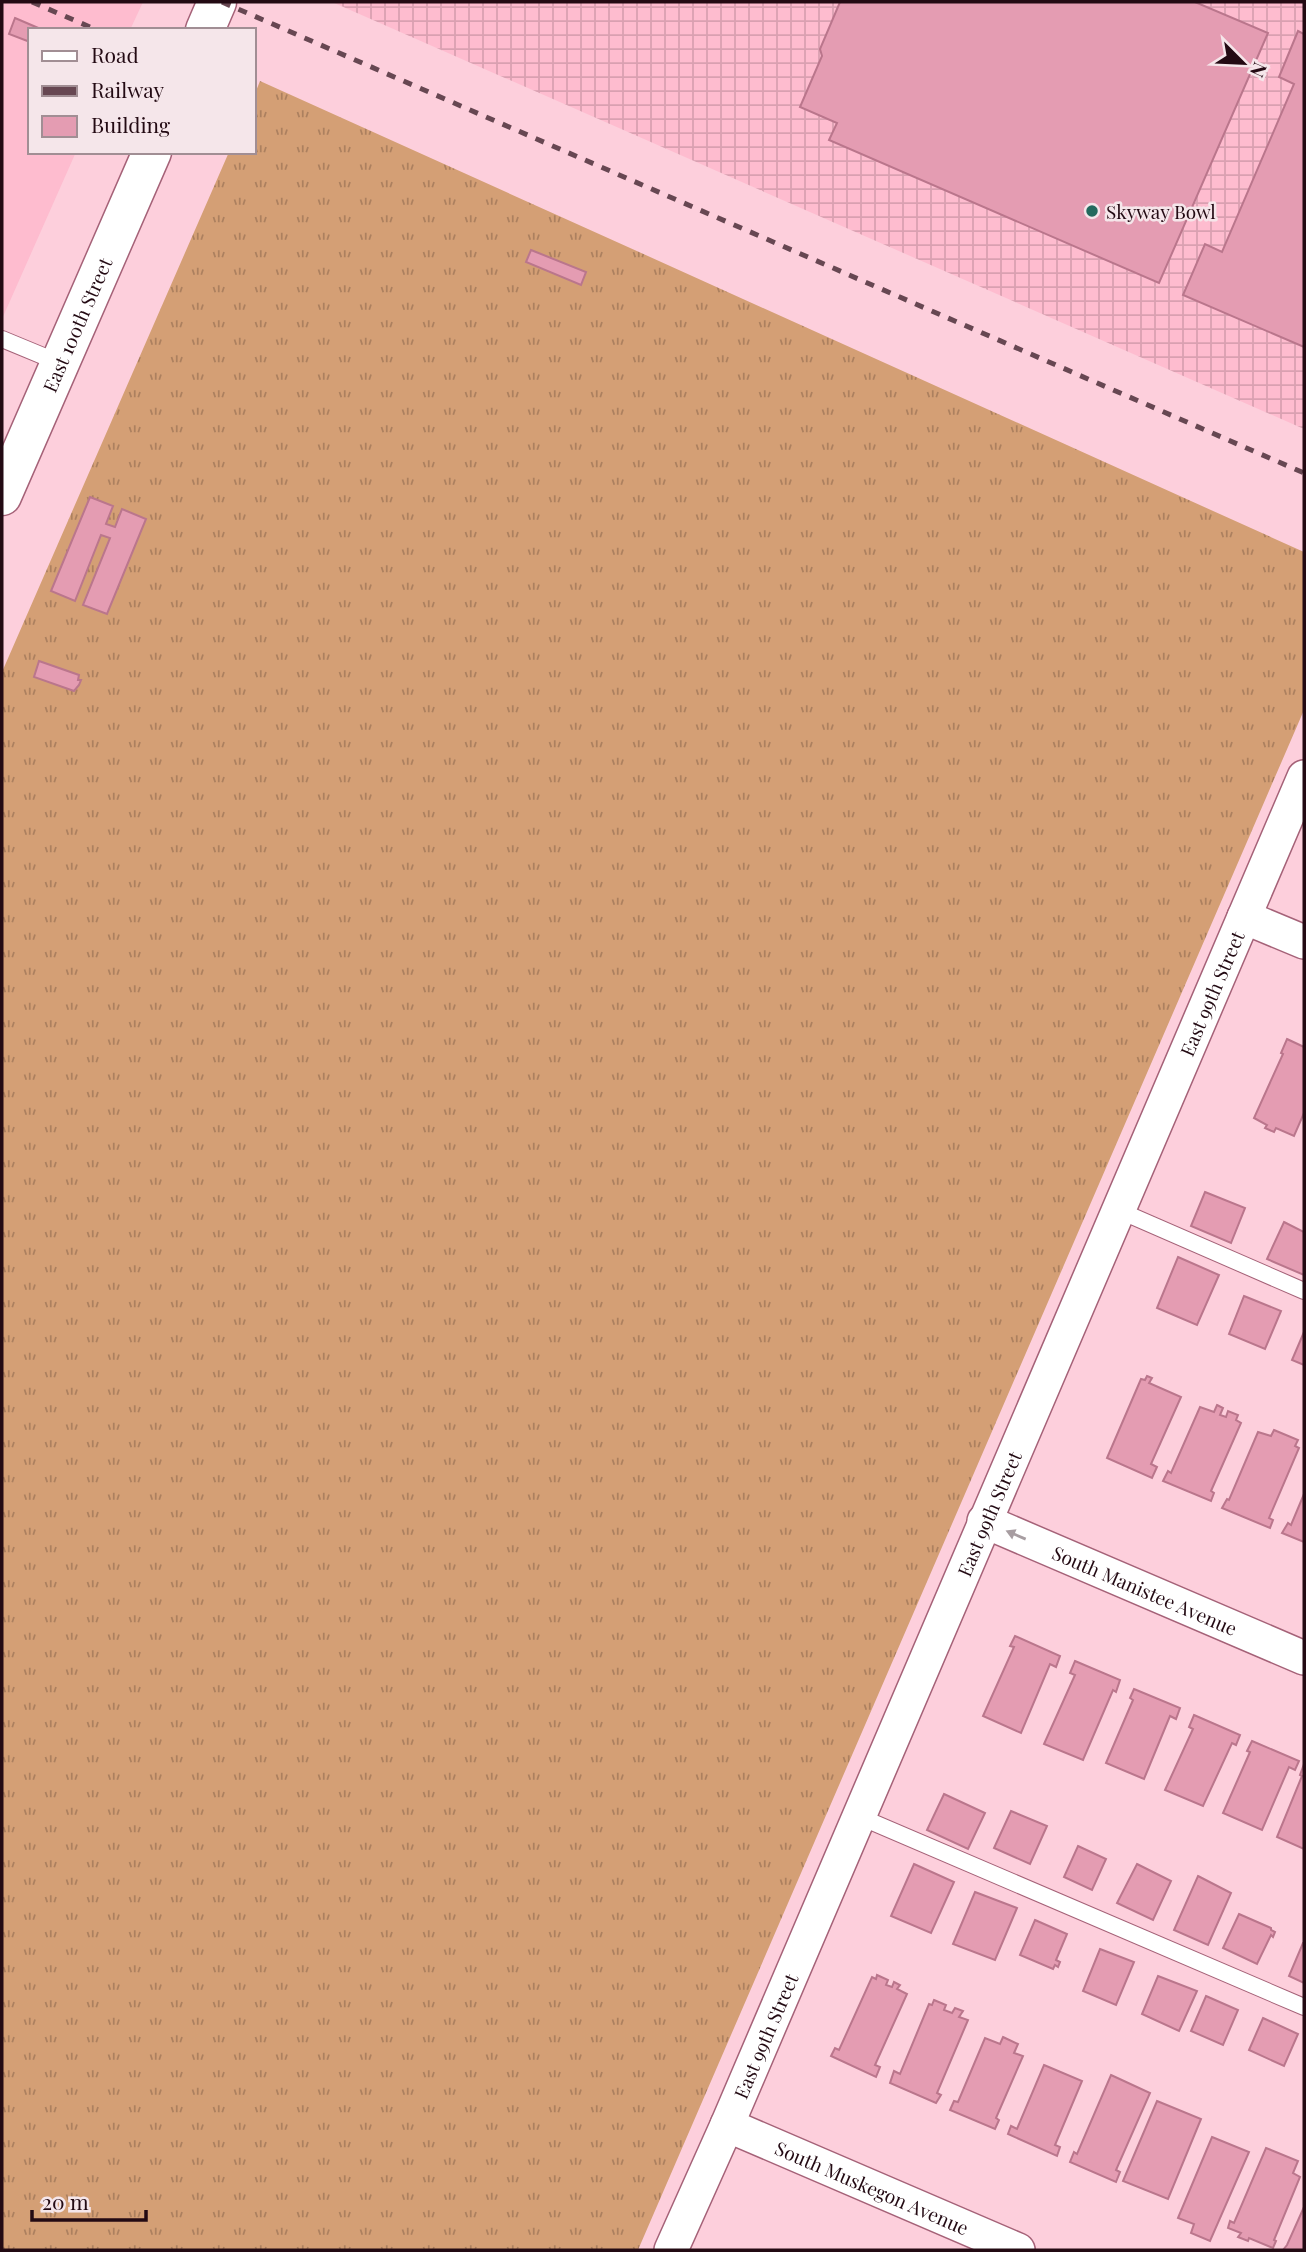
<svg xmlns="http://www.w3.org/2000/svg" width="1306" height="2252" font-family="'Playfair Display',serif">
  <defs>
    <pattern id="industrial-grid" width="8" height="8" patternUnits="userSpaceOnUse" patternTransform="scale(1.75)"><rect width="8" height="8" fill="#febccf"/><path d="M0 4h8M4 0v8" fill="none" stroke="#d9a0b1"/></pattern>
    <pattern id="grass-tufts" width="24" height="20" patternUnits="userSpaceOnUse" patternTransform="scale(1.75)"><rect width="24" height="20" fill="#d49f75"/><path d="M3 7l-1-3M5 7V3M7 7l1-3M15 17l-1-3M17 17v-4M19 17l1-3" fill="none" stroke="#ac805f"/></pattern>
  </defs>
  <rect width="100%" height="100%" fill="#fdcfdc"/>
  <path fill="#febccf" d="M2 2H143L130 30H30V152H76L2 319Z"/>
  <path fill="url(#industrial-grid)" d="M332 2H1304V429Z"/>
  <path fill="url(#grass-tufts)" d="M260 81 1304 552V710L638 2250H2V672L229 152H254V96Z"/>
  <g fill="#e49cb2" stroke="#ba768c" stroke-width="2">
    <path d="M840 2H1195L1268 33 1159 283 829 140 837 123 800 107 822 56 820 49Z"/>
    <path d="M15 18 43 30H30V42L9 34Z"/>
    <path d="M1298 31 1304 34V347L1183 295 1205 244 1222 252 1294 84 1279 77Z"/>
    <path d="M531 250 586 272 581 285 526 262Z"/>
    <path d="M90 497 113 506 106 524 115 527 122 509 146 519 107 614 83 605 110 538 101 535 75 601 51 591Z"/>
    <path d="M39 661 79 675 78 680H81L79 685 74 691 34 677Z"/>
    <path d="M1287 1039 1304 1047V1113L1294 1136 1276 1128 1274 1132 1265 1128 1267 1125 1254 1118 1283 1054 1281 1053Z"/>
    <path d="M1205 1192 1245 1208 1231 1243 1191 1226Z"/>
    <path d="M1284 1222 1304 1232V1275L1267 1259Z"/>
    <path d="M1178 1257 1219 1275 1197 1325 1157 1308Z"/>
    <path d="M1244 1296 1281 1311 1265 1349 1229 1334Z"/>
    <path d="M1304 1332V1365L1292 1360Z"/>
    <path d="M1147 1376 1152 1378 1149 1383 1181 1397 1151 1464 1157 1467 1152 1478 1107 1458 1141 1379 1145 1380Z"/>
    <path d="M1217 1405 1223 1408 1220 1415 1226 1417 1228 1411 1238 1415 1236 1420 1241 1423 1211 1491 1214 1493 1211 1501 1163 1481 1168 1471 1171 1473 1200 1407 1214 1412Z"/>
    <path d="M1274 1430 1298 1440 1295 1446 1299 1448 1269 1518 1273 1520 1270 1528 1222 1508 1227 1499 1229 1500 1258 1432 1271 1436Z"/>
    <path d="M1304 1494V1542L1282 1533 1288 1523 1291 1525Z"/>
    <path d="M1015 1636 1060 1656 1056 1667 1050 1664 1021 1733 983 1716 1014 1647 1010 1646Z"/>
    <path d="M1075 1661 1120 1680 1116 1692 1113 1690 1083 1760 1044 1744 1075 1675 1070 1673Z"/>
    <path d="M1134 1689 1180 1708 1176 1719 1170 1716 1144 1779 1106 1763 1133 1700 1130 1698Z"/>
    <path d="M1194 1715 1240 1735 1236 1745 1232 1743 1203 1806 1165 1790 1193 1729 1189 1727Z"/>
    <path d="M1252 1741 1299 1761 1295 1770 1289 1767 1262 1830 1223 1813 1250 1752 1247 1751Z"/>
    <path d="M1304 1764V1849L1277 1837 1302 1776 1300 1775Z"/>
    <path d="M944 1794 985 1813 968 1849 927 1830Z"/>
    <path d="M1011 1811 1047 1826 1030 1864 994 1848Z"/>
    <path d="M1078 1846 1106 1859 1092 1890 1064 1877Z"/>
    <path d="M914 1864 954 1882 931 1933 891 1916Z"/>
    <path d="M1137 1864 1171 1881 1153 1920 1117 1903Z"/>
    <path d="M1198 1876 1231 1893 1208 1945 1174 1930Z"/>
    <path d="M975 1892 1017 1908 995 1960 953 1944Z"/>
    <path d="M1239 1914 1271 1928V1930L1275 1932 1273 1937 1271 1935 1257 1964 1223 1948Z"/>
    <path d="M1035 1920 1067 1934 1056 1960 1060 1962 1058 1967 1055 1965 1053 1969 1020 1955Z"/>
    <path d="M1303 1943H1304V1983L1289 1976Z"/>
    <path d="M1100 1949 1134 1962 1116 2005 1083 1991Z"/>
    <path d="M877 1975 888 1980 886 1985 892 1987 894 1982 900 1985 897 1989 907 1994 875 2065 880 2067 876 2077 831 2056 835 2048 839 2050 872 1977 876 1979Z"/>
    <path d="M1158 1976 1197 1991 1179 2031 1142 2014Z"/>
    <path d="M1206 1996 1238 2010 1223 2045 1191 2031Z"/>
    <path d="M934 2000 946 2005 944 2010 952 2013 955 2008 963 2011 959 2017 968 2020 937 2093 941 2095 936 2103 890 2083 894 2071 900 2074 929 2004 932 2005Z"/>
    <path d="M1263 2018 1298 2034 1284 2066 1249 2050Z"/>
    <path d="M1003 2037 1018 2044 1014 2053 1023 2056 996 2118 999 2120 995 2129 950 2110 954 2101 958 2102 985 2038 1000 2044Z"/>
    <path d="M1044 2065 1082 2081 1055 2145 1060 2147 1057 2156 1008 2134 1011 2126 1017 2129Z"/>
    <path d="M1111 2075 1150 2093 1116 2170 1120 2172 1116 2182 1070 2162 1074 2152 1077 2154Z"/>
    <path d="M1157 2101 1201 2119 1168 2199 1123 2181Z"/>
    <path d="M1212 2137 1249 2152 1210 2241 1191 2233 1194 2224 1178 2218Z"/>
    <path d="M1266 2148 1298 2161 1293 2173 1300 2177 1274 2240 1276 2241 1273 2248 1249 2238 1248 2241 1238 2237 1241 2233 1228 2228 1230 2221 1234 2223Z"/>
    <path d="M1304 2207V2250H1283L1287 2245Z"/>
  </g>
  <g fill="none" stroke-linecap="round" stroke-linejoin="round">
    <defs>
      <g id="service">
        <path d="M2 339 60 363"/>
        <path d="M1118 1210 1304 1291"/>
        <path d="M858 1816 1304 2007"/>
      </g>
      <g id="minor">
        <path d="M1244 917 1304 942"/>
        <path id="s1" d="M984 1521 1304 1658"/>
        <path id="s2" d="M727 2125 1018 2250"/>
        <path id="s3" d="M671 2250 727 2125 1304 777"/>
      </g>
      <g id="secondary">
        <path d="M205 30 217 2"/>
        <path id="s4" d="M2 496 152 152"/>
      </g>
    </defs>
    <use href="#service" stroke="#a56278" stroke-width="18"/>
    <use href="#minor" stroke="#a56278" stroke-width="36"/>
    <use href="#secondary" stroke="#a56278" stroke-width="41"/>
    <use href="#service" stroke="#fff" stroke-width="16"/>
    <use href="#minor" stroke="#fff" stroke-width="33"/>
    <use href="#secondary" stroke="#fff" stroke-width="38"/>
    <g stroke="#674752" stroke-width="5" stroke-dasharray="9 9" stroke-linecap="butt">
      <path d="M32 2 97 30"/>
      <path d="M222 2 1304 473"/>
    </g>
  </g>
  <defs><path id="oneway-solid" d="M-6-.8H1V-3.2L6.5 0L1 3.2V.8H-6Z" transform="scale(1.75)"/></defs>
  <use fill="#a79da1" href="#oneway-solid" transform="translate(1016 1535) rotate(-157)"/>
  <circle fill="#23695d" stroke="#f5e6ea" stroke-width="2.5" cx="1092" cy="211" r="7"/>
  <g text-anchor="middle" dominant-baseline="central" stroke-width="5" stroke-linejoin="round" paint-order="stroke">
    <g font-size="19" fill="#230a13" stroke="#f5e6ea" text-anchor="start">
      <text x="1106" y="211">Skyway Bowl</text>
    </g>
    <g font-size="19" fill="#230a13" stroke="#f5e6ea">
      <text stroke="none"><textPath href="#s4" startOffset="187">East 100th Street</textPath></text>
      <text stroke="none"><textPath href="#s3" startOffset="1368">East 99th Street</textPath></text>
      <text stroke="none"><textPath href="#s3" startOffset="802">East 99th Street</textPath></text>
      <text stroke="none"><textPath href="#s1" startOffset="175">South Manistee Avenue</textPath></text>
      <text stroke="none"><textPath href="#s3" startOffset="234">East 99th Street</textPath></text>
      <text stroke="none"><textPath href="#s2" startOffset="158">South Muskegon Avenue</textPath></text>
    </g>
  </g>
  <rect width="1306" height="2252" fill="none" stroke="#230a13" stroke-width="7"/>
  <rect x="28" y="28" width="228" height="126" fill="#f5e6ea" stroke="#a18e94" stroke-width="2"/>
  <rect x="42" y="51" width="35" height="10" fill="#ffffff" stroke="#a18e94" stroke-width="2"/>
  <text x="91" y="63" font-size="21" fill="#230a13">Road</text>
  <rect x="42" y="86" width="35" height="10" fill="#674752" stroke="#a18e94" stroke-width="2"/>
  <text x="91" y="98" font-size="21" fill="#230a13">Railway</text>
  <rect x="42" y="116" width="35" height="21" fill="#e49cb2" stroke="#a18e94" stroke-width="2"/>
  <text x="91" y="133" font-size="21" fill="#230a13">Building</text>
  <g transform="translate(1243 63) rotate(114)" stroke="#f5e6ea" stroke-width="5" paint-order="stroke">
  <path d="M0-5L12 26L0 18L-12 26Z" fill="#230a13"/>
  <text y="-10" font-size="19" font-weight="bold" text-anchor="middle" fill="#230a13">N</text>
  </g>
  <path d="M32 2210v10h114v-10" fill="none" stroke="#230a13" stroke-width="3.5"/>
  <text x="42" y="2210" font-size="21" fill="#230a13" stroke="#f5e6ea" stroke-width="5" paint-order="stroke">20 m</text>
</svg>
